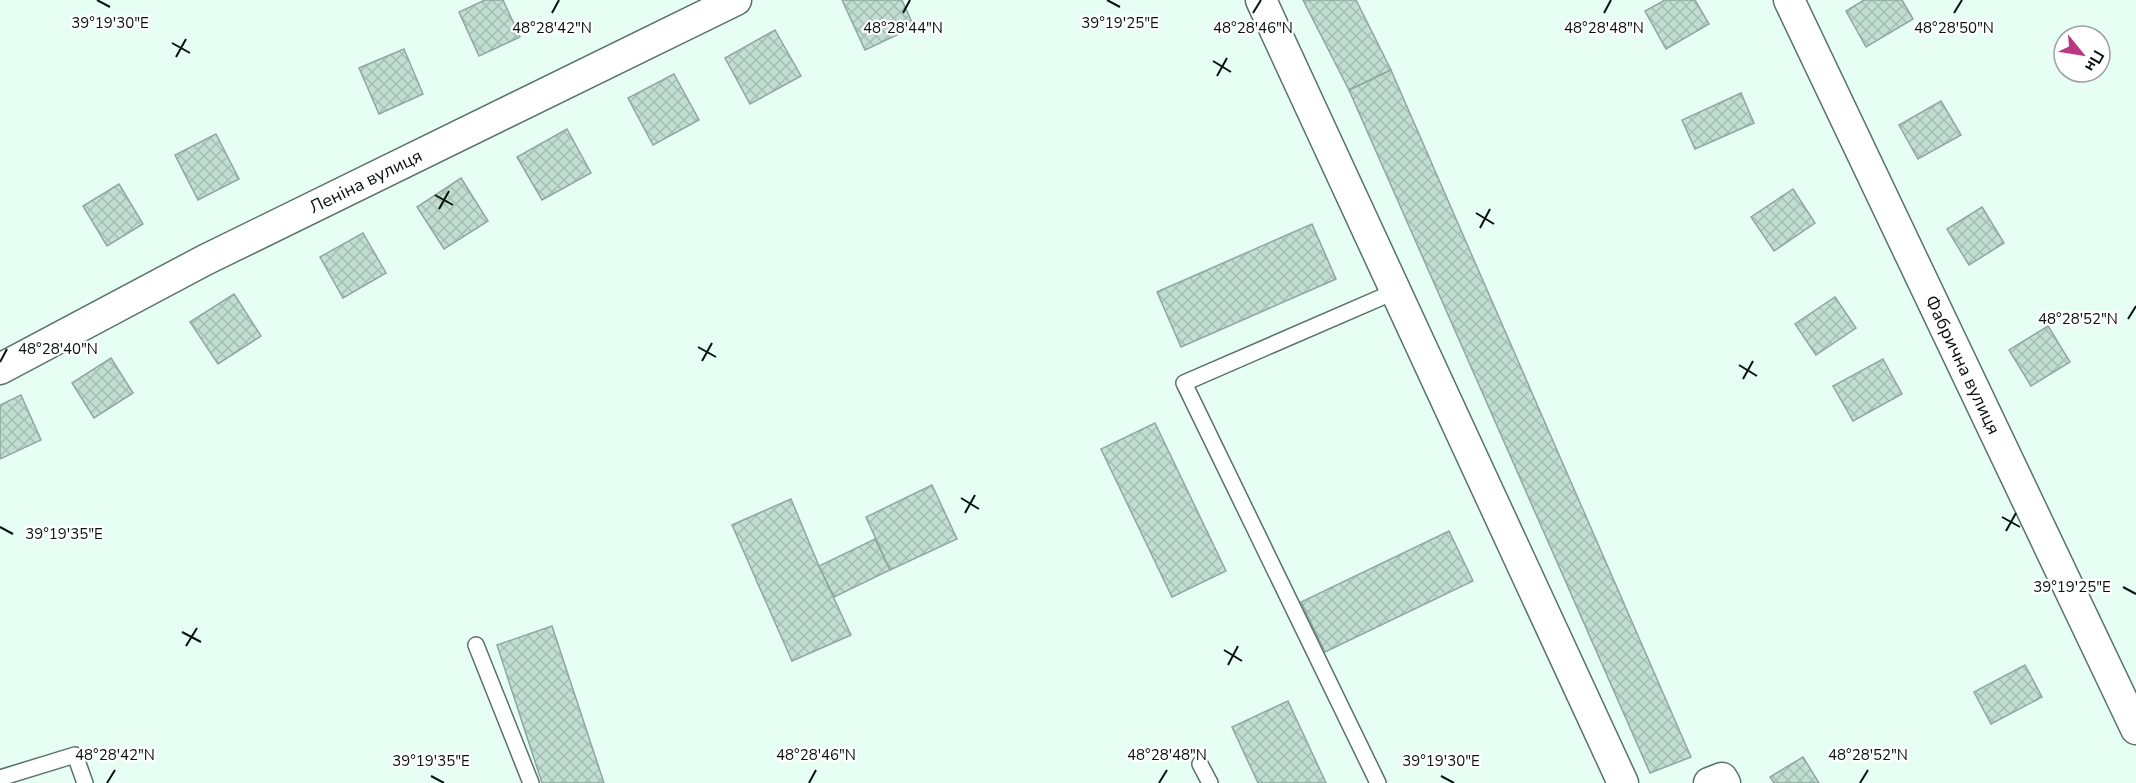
<svg xmlns="http://www.w3.org/2000/svg" width="2136" height="783" font-family="'Nunito Sans',sans-serif">
  <defs>
    <pattern id="building-cross-hatch" width="8" height="8" patternUnits="userSpaceOnUse" patternTransform="scale(1.5)"><rect width="8" height="8" fill="#c2ded2"/><path d="M0 0l8 8M0 8l8-8" fill="none" stroke="#a5bdb3"/></pattern>
  </defs>
  <rect width="100%" height="100%" fill="#e7fef4"/>
  <g fill="url(#building-cross-hatch)" stroke="#8da89d" stroke-width="1.5">
    <path d="M485 0H503L520 37 479 56 459 12Z"/>
    <path d="M842 0H902L914 27 865 50Z"/>
    <path d="M1303 0H1356L1391 70 1349 90Z"/>
    <path d="M1665 0H1695L1709 24 1666 49 1645 11Z"/>
    <path d="M1864 0H1902L1913 19 1866 47 1846 11Z"/>
    <path d="M775 30 801 76 750 104 725 58Z"/>
    <path d="M404 49 423 94 379 114 359 68Z"/>
    <path d="M1391 70 1691 757 1650 773 1349 90Z"/>
    <path d="M674 74 699 120 653 145 628 98Z"/>
    <path d="M1741 93 1754 123 1695 149 1682 120Z"/>
    <path d="M1941 101 1961 135 1918 159 1899 125Z"/>
    <path d="M567 129 591 173 542 200 517 157Z"/>
    <path d="M216 134 239 179 198 200 175 155Z"/>
    <path d="M461 178 488 221 444 249 417 207Z"/>
    <path d="M119 184 143 224 107 246 83 206Z"/>
    <path d="M1793 189 1815 223 1774 251 1751 217Z"/>
    <path d="M1982 207 2004 243 1969 265 1947 229Z"/>
    <path d="M1312 224 1336 279 1181 347 1157 292Z"/>
    <path d="M363 233 386 273 343 298 320 257Z"/>
    <path d="M234 294 261 336 218 364 190 322Z"/>
    <path d="M1835 297 1856 328 1816 355 1795 324Z"/>
    <path d="M2048 326 2070 362 2031 386 2009 350Z"/>
    <path d="M111 358 133 393 94 418 72 383Z"/>
    <path d="M1883 359 1902 394 1853 421 1833 386Z"/>
    <path d="M21 395 41 440 0 459V405Z"/>
    <path d="M1155 423 1226 571 1172 597 1101 449Z"/>
    <path d="M932 485 957 539 890 570 866 517Z"/>
    <path d="M791 499 819 566 851 635 792 661 732 525Z"/>
    <path d="M1449 531 1473 581 1325 652 1301 602Z"/>
    <path d="M875 539 890 570 834 597 819 566Z"/>
    <path d="M552 626 604 783H542L497 645Z"/>
    <path d="M2025 665 2042 697 1991 724 1974 692Z"/>
    <path d="M1288 701 1326 783H1258L1232 727Z"/>
    <path d="M1803 757 1819 783H1774L1770 777Z"/>
  </g>
  <g fill="none" stroke-linecap="round" stroke-linejoin="round">
    <defs>
      <g id="lane">
        <path d="M476 645 531 783"/>
        <path d="M1200 764 1210 783"/>
        <path d="M0 778 75 755 85 783"/>
        <path d="M1378 783 1184 383 1396 291"/>
      </g>
      <g id="street">
        <path d="M1261 0 1623 783"/>
        <path id="s1" d="M1789 0 2136 729"/>
        <path id="s2" d="M0 369 205 260 736 0"/>
        <path d="M1709 783 1722 778 1725 783"/>
      </g>
    </defs>
    <use href="#lane" stroke="#597369" stroke-width="18"/>
    <use href="#street" stroke="#597369" stroke-width="33"/>
    <use href="#lane" stroke="#fff" stroke-width="15"/>
    <use href="#street" stroke="#fff" stroke-width="30"/>
  </g>
  <path fill="none" stroke="#08120e" stroke-width="2" d="M97 0 110 7M1107 0 1120 7M552 13 559 0M903 13 910 0M1253 13 1261 0M1604 13 1611 0M1954 13 1962 0M172 43 190 53M176 57 186 39M1213 61 1231 72M1217 76 1227 58M435 195 453 205M439 209 449 191M1476 213 1494 224M1480 228 1490 209M2128 319 2136 306M698 347 716 357M702 361 712 343M0 362 7 349M1739 365 1757 376M1743 379 1753 361M961 498 979 509M965 513 975 495M2002 517 2020 527M0 527 13 534M2006 531 2016 513M2123 587 2136 594M182 632 201 642M186 646 197 628M1224 650 1242 661M1228 665 1238 646M431 776 444 783M1441 776 1454 783M107 783 115 770M809 783 816 770M1159 783 1167 770M1860 783 1868 770"/>
  <g text-anchor="middle" dominant-baseline="central" stroke-width="4.5" stroke-linejoin="round" paint-order="stroke">
    <g font-size="18" fill="#08120e" stroke="#fff">
      <text stroke="none"><textPath href="#s2" startOffset="411">Леніна вулиця</textPath></text>
      <text stroke="none"><textPath href="#s1" startOffset="404">Фабрична вулиця</textPath></text>
    </g>
  </g>
  <g font-size="15" text-anchor="middle" fill="#08120e" stroke="#fff" stroke-width="4.5" stroke-linejoin="round" paint-order="stroke">
    <text x="110" y="28">39°19'30"E</text>
    <text x="1120" y="28">39°19'25"E</text>
    <text x="552" y="33">48°28'42"N</text>
    <text x="903" y="33">48°28'44"N</text>
    <text x="1253" y="33">48°28'46"N</text>
    <text x="1604" y="33">48°28'48"N</text>
    <text x="1954" y="33">48°28'50"N</text>
    <text x="2078" y="324">48°28'52"N</text>
    <text x="58" y="354">48°28'40"N</text>
    <text x="64" y="539">39°19'35"E</text>
    <text x="2072" y="592">39°19'25"E</text>
    <text x="115" y="760">48°28'42"N</text>
    <text x="816" y="760">48°28'46"N</text>
    <text x="1167" y="760">48°28'48"N</text>
    <text x="1868" y="760">48°28'52"N</text>
    <text x="431" y="766">39°19'35"E</text>
    <text x="1441" y="766">39°19'30"E</text>
  </g>
  <g transform="translate(2082 54) rotate(120)"><circle r="28" fill="#ffffff" stroke="#9ca09f" stroke-width="1.5"/>
  <path d="M0-4.5L10 22L0 15L-10 22Z" fill="#b83883"/>
  <text y="-9" font-size="16" font-weight="bold" text-anchor="middle" fill="#08120e">Пн</text>
  </g>
</svg>
